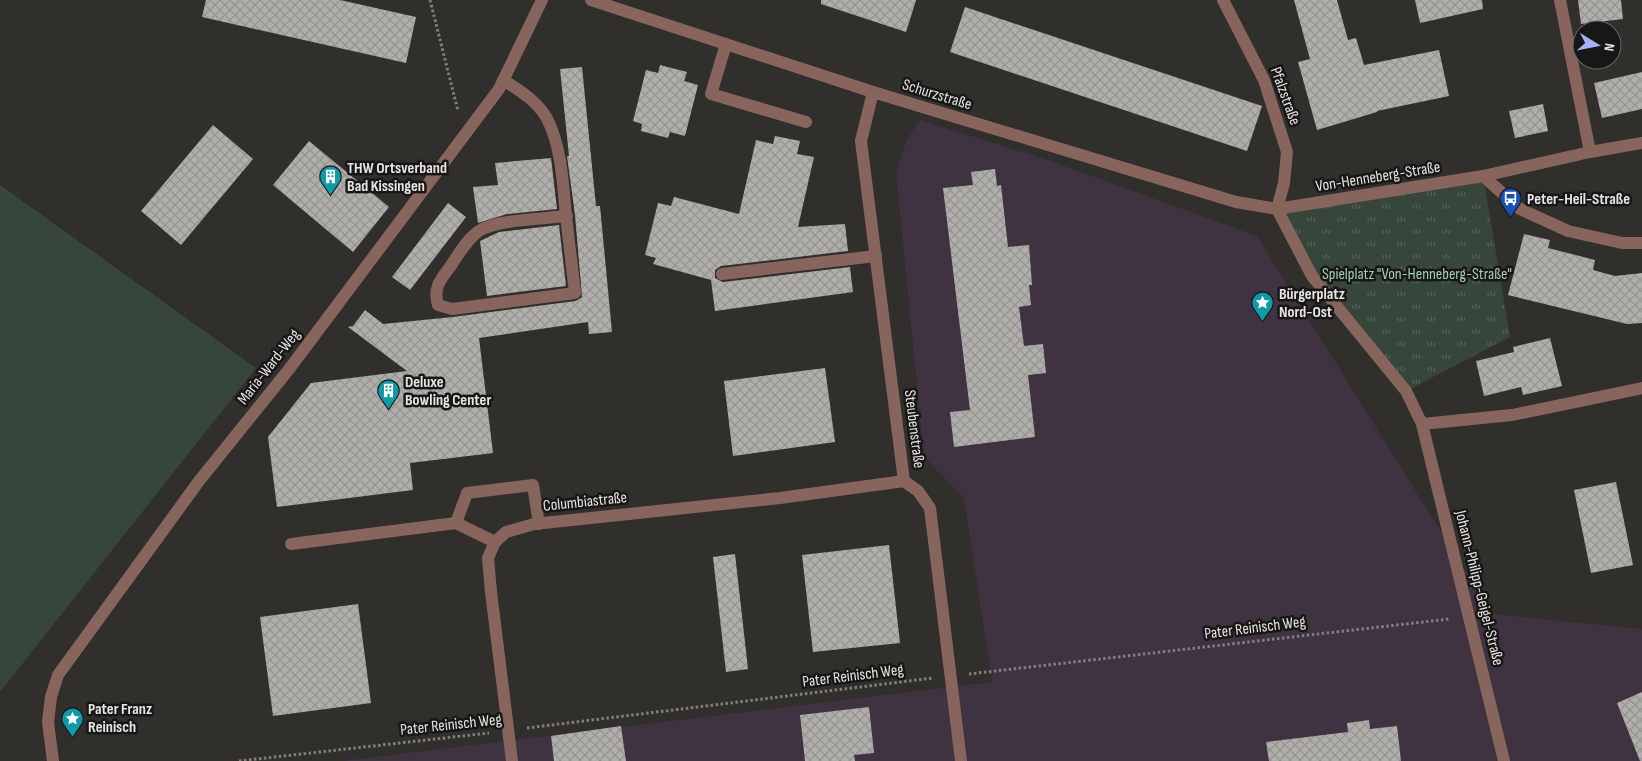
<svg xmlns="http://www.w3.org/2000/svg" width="1642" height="761" font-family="'Sofia Sans Condensed',sans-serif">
  <defs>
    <pattern id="grass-tufts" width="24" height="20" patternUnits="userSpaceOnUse" patternTransform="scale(1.25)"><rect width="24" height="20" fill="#37463b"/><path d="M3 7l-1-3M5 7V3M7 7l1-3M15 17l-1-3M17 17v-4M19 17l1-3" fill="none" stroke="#546157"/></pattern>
    <pattern id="building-cross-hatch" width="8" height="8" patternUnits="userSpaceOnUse" patternTransform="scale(1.25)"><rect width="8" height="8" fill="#b0aeaa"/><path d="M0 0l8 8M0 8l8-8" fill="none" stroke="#959490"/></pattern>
  </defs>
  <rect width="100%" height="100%" fill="#312f2c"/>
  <path fill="#3f3241" d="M920 120 1048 160 1257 236 1492 614 1642 629V761H342L992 682 964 498 924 457 896 172 907 139Z"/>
  <path fill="url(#grass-tufts)" d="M1483 176 1510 337 1406 391 1312 276 1277 209Z"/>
  <path fill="#37463b" d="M0 185 256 368 0 692Z"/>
  <g fill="url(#building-cross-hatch)">
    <path d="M206 0H340L416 17 406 63 202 17Z"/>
    <path d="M821 0H916L906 32 821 4Z"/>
    <path d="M1294 0H1337L1348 40 1356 38 1364 65 1439 50 1449 96 1377 111V112L1317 130 1298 62 1310 59Z"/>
    <path d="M1415 0H1482L1483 9 1420 23Z"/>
    <path d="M1578 0H1621L1623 19 1581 24Z"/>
    <path d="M965 7 1262 106 1247 151 950 52Z"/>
    <path d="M660 65 687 72 684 81 698 85 685 136 670 132 668 138 641 131 642 124 633 121 646 70 658 73Z"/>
    <path d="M582 67 596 206H600L612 332 589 334 588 322 479 338 493 453 410 463 413 490 277 507 268 437 311 383 407 371 348 327 353 326 365 310 383 324 453 317 576 301 582 297 575 215 567 156H569L560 69Z"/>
    <path d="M1642 72V109L1602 118 1594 83Z"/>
    <path d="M1543 104 1548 131 1515 138 1509 111Z"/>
    <path d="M213 125 253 159 181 245 141 211Z"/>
    <path d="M775 136 800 141 797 154 814 157 798 227 845 224 848 251 721 266 715 270V278L723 282 850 267 853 292 715 311 711 280 653 264 656 258 645 255 658 203 671 206 674 197 739 214 756 140 773 144Z"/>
    <path d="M309 141 389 207 353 252 273 185Z"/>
    <path d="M551 158 557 209 507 214 478 223 473 187 498 185 495 163Z"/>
    <path d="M995 169 997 186 1001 185 1008 247 1029 245 1032 285H1029L1031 305 1019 307 1024 346 1043 344 1046 373 1028 375 1035 437 954 447 950 412 970 410 943 188 973 185 971 172Z"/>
    <path d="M448 203 466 217 410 290 392 277Z"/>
    <path d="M559 225 566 286 487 296 480 241 499 232Z"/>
    <path d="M1524 234 1550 240 1548 248 1595 260 1593 270 1615 276 1642 273V323L1627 324 1508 295Z"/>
    <path d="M1550 338 1562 386 1523 395 1521 387 1484 396 1476 361 1514 352 1513 347Z"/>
    <path d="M825 368 835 442 733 456 724 381Z"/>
    <path d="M1616 482 1633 565 1591 573 1574 490Z"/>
    <path d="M889 545 900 643 813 652 802 555Z"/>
    <path d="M735 554 748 669 726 672 713 557Z"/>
    <path d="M358 604 371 703 273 716 260 617Z"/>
    <path d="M1642 692V761H1640L1617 703Z"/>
    <path d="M869 707 874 753 854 755 855 761H805L800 715Z"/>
    <path d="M1369 720 1370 729 1397 726 1401 761H1269L1266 742 1348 732 1347 723Z"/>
    <path d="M621 726 626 761H554L551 736Z"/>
  </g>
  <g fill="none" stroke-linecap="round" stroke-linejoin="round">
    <g stroke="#817f7c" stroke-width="3" stroke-dasharray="2.5 2.5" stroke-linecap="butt">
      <path d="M430 0 458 111"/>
      <path d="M969 674 1449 619"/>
      <path d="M527 728 933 678"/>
      <path d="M239 761 489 733"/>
    </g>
    <g stroke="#87655d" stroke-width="12">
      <path d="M726 44 711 94 806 122"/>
      <path d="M503 80C521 91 542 104 550 125 562 153 563 186 566 216 569 241 572 267 575 293L452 309 438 305C433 288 440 280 450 267 458 255 467 239 479 231 498 219 543 219 567 216"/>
      <path d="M722 274 876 256"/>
      <path d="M456 523 467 493 533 485 539 524"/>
      <path d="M291 544 456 523 495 542"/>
    </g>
    <g stroke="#87655d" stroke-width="12">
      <path d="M591 0 873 92 1236 202 1277 209 1483 176 1590 152 1642 143"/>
      <path d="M1223 0 1264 80 1287 152 1284 183 1277 209"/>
      <path d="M1560 0 1590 152"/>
      <path d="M873 92 861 141 904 481 918 491 930 508 961 761"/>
      <path d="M1483 176 1520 209 1568 231 1622 243H1642"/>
      <path d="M1277 209 1312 276 1406 391 1422 424 1504 761"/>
      <path d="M1422 424 1512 415 1642 388"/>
      <path d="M53 761 48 722 51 697 58 675 199 481 290 368 499 89 542 0"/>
      <path d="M512 761 491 592 488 558 495 542 506 532 534 524 780 498 904 481"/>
    </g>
  </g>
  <defs>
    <symbol id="building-pin" viewBox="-11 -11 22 30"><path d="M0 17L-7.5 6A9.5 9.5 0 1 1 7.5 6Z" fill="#0f9aa8" stroke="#181716"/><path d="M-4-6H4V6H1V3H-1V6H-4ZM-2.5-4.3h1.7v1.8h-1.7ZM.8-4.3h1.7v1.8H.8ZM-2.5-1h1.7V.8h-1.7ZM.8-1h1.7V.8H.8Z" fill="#fff"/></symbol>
    <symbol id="bus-pin" viewBox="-11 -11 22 30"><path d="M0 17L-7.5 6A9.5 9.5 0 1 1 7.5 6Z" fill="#1a4fb4" stroke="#181716"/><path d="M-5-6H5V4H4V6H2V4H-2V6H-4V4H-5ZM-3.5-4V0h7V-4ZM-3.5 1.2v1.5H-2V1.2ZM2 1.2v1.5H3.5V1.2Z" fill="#fff"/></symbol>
    <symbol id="sight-pin" viewBox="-11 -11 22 30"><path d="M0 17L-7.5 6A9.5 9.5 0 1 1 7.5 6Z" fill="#0f9aa8" stroke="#181716"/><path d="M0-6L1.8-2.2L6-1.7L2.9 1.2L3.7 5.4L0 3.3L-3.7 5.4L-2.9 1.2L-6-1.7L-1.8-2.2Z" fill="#fff"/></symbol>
  </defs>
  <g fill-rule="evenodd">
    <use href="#building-pin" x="318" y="164" width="25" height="34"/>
    <use href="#bus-pin" x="1498" y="186" width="25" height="34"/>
    <use href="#sight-pin" x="1250" y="290" width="25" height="34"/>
    <use href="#building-pin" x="376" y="378" width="25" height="34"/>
    <use href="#sight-pin" x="60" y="706" width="25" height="34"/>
  </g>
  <g text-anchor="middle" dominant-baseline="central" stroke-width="5" stroke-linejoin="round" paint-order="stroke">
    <g font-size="16" fill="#e7e5e3" stroke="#181716">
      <text transform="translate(937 95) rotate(17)">Schurzstraße</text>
      <text transform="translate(1285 96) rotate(70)">Pfalzstraße</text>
      <text transform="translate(1378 177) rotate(-9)">Von-Henneberg-Straße</text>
      <text transform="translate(269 367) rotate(-52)">Maria-Ward-Weg</text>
      <text transform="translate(914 429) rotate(83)">Steubenstraße</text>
      <text transform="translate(585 502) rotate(-6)">Columbiastraße</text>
      <text transform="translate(1479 588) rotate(76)">Johann-Philipp-Geigel-Straße</text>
      <text transform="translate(1255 628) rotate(-7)">Pater Reinisch Weg</text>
      <text transform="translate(853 676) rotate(-7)">Pater Reinisch Weg</text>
      <text transform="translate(451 725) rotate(-6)">Pater Reinisch Weg</text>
    </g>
    <g font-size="16" font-weight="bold" fill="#e7e5e3" stroke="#181716" text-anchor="start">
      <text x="347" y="168">THW Ortsverband<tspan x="347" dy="18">Bad Kissingen</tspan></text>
      <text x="1527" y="199">Peter-Heil-Straße</text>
      <text x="1279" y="294">Bürgerplatz<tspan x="1279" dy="18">Nord-Ost</tspan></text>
      <text x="405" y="382">Deluxe<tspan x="405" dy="18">Bowling Center</tspan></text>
      <text x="88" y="709">Pater Franz<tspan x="88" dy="18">Reinisch</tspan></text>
    </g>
    <g font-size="16" fill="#a1d1ae" stroke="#181716">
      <text x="1417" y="274">Spielplatz "Von-Henneberg-Straße"</text>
    </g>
  </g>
  <g transform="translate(1597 45) rotate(100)"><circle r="24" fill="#181716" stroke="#6b6968"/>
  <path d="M0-4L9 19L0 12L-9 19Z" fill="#a6b1fc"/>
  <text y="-8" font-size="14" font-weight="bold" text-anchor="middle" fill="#e7e5e3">N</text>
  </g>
</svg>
